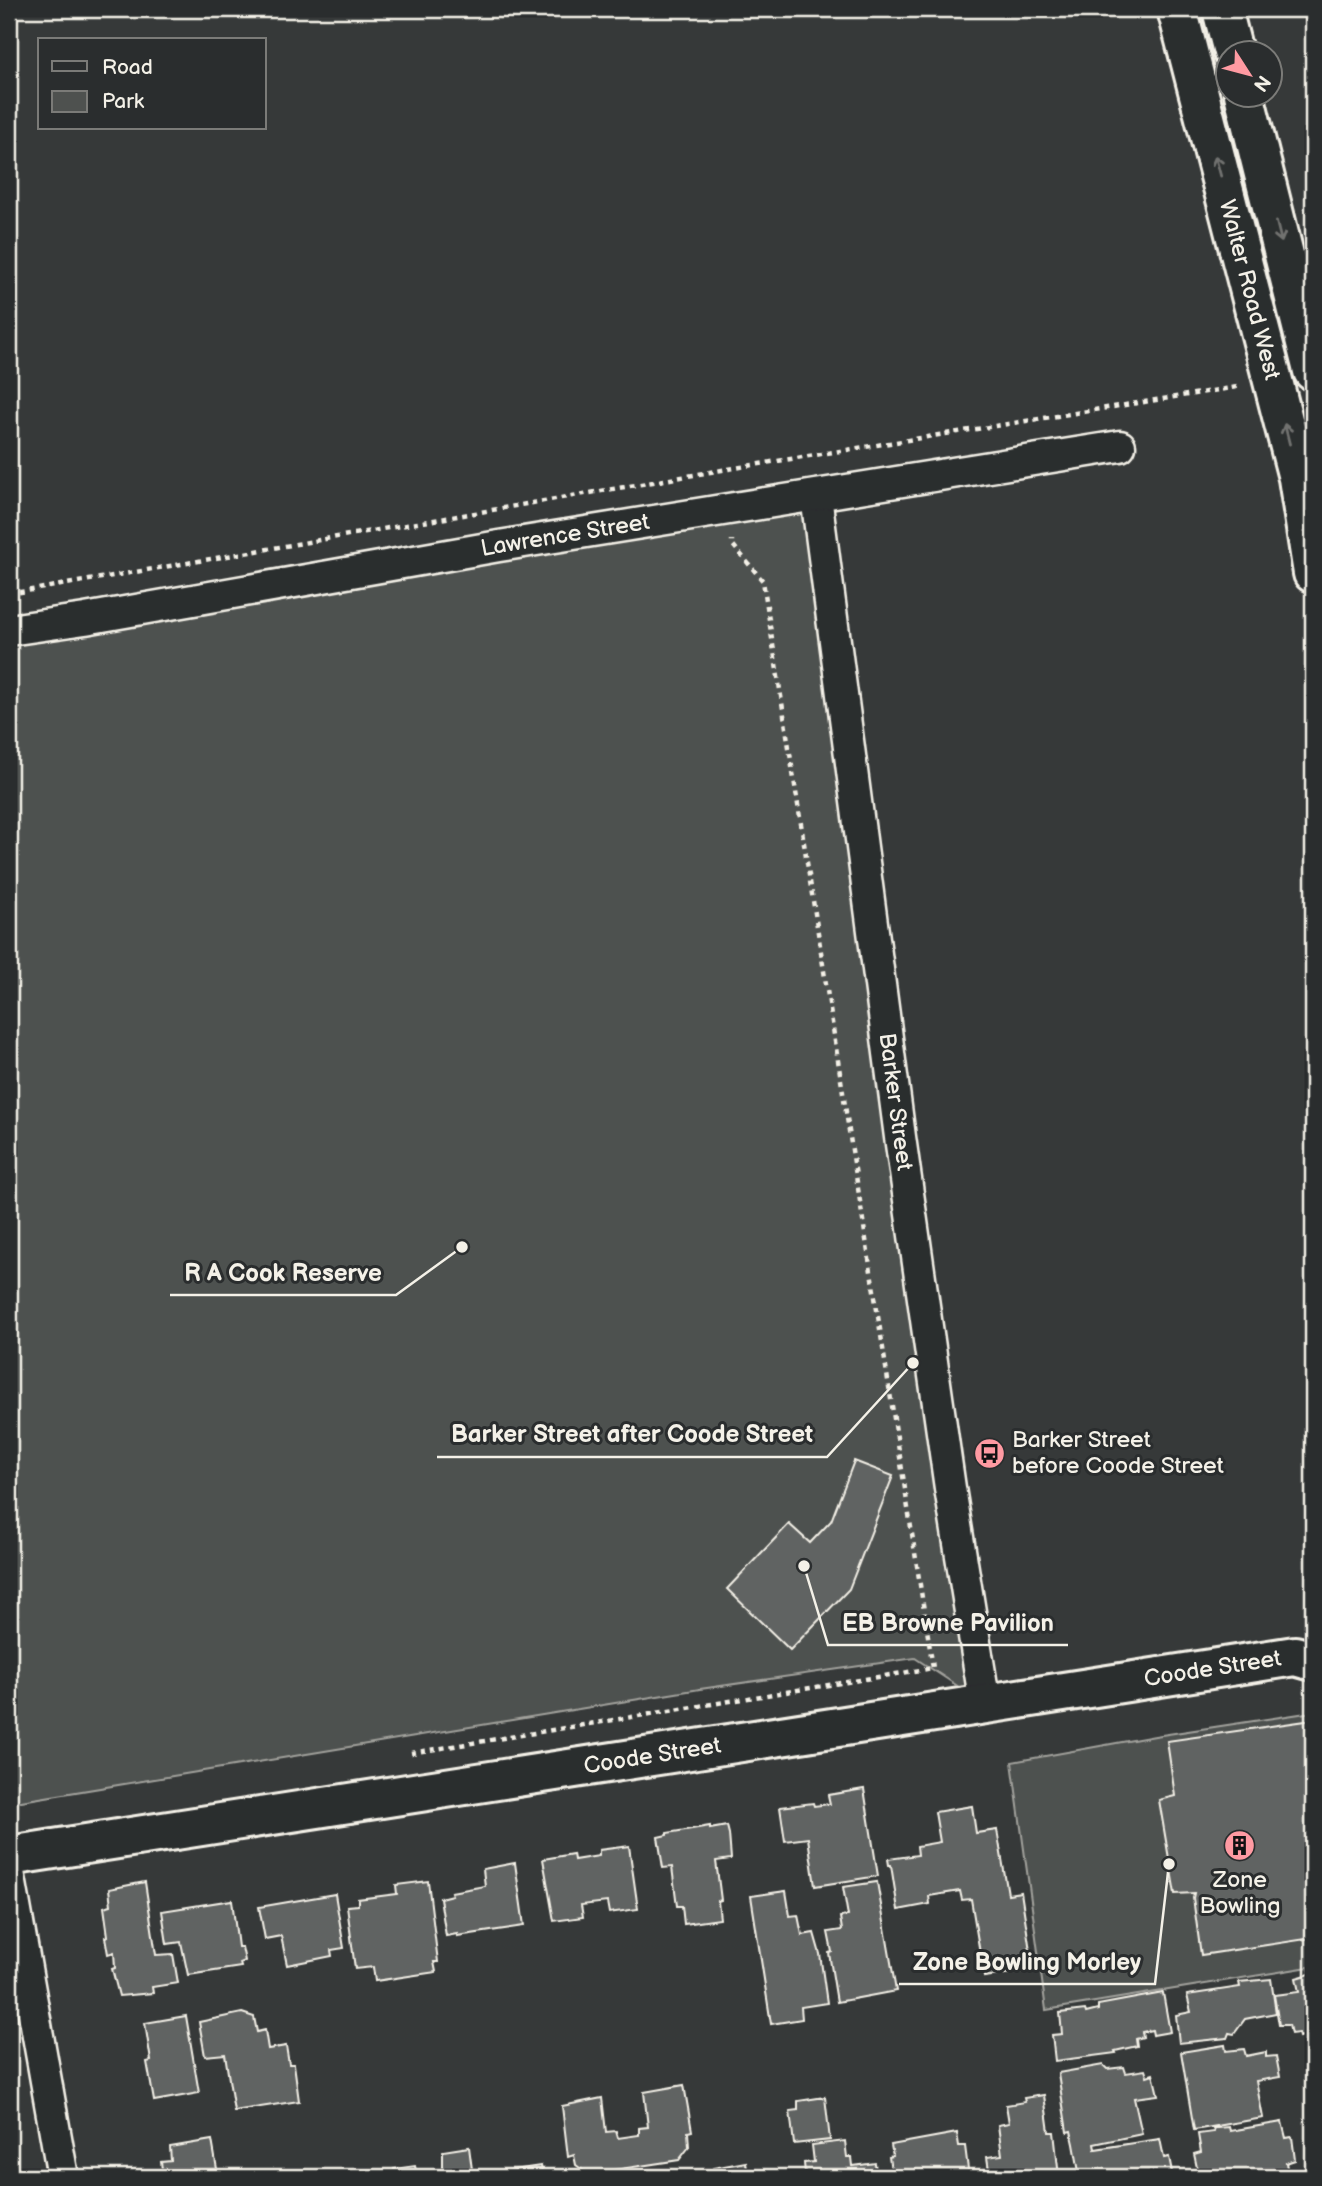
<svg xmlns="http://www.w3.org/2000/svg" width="1322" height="2186" font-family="'Balsamiq Sans',sans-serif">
  <rect width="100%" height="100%" fill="#363939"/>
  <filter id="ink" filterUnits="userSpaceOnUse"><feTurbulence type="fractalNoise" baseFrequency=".0143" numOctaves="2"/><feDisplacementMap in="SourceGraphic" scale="14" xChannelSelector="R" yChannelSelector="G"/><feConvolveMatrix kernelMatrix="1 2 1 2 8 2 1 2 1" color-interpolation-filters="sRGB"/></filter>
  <g filter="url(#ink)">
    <g fill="#4e514f" stroke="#a1a19c" stroke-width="2">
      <path d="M816 496 985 1704 915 1658 700 1689 9 1803V630Z"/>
      <path d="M1313 1712V1991L1309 1967 1046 2010 1012 1762 1155 1736Z"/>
    </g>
    <g fill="#616362" stroke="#f4f1e8" stroke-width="2">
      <path d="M854 1461 893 1476 849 1589 790 1650 727 1589 789 1524 810 1543 831 1521Z"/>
      <path d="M1313 1720V1938L1201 1955 1193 1898 1194 1893 1175 1894 1159 1800 1175 1796 1167 1741Z"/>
      <path d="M864 1789 878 1876 815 1886 808 1838 785 1841 780 1807 813 1803 814 1806 830 1804 828 1795Z"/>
      <path d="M972 1806 976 1833 997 1830 1008 1894 1021 1892 1033 1970 984 1977 971 1899 962 1900 960 1891 929 1896 930 1904 898 1910 891 1865H889L888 1859 918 1855 917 1846 940 1842 935 1812Z"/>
      <path d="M710 1826V1829L727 1826 729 1834 731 1859 716 1861 721 1900 718 1901 720 1919 684 1924 682 1906H677L672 1867 663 1868 658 1837 667 1835V1833Z"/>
      <path d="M629 1846 638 1909 609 1913 607 1902 581 1905 583 1917 554 1921 543 1859 573 1854 574 1860 599 1856V1850Z"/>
      <path d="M515 1863 524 1926 457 1936V1934L446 1936 440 1898 452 1895 451 1892 485 1886 483 1869Z"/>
      <path d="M428 1881 438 1962H434L436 1972 375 1981 373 1967 355 1969 347 1906 358 1905V1899L397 1894 396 1885Z"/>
      <path d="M145 1882 156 1955 173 1954 178 1983 152 1987 153 1993 119 1996 112 1969 115 1968 114 1952 108 1954 105 1937 108 1936 104 1907 111 1905 109 1889Z"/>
      <path d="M877 1882 896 1991 837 2002 829 1953 832 1952 828 1932 842 1930 840 1917 848 1916 843 1887Z"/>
      <path d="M786 1891 790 1916 798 1915 802 1935 814 1933 820 1954 827 2003 801 2007 802 2019 771 2024 751 1896Z"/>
      <path d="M335 1894 344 1948 331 1950 332 1956 287 1965 281 1936 265 1939 259 1907Z"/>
      <path d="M232 1900 238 1947H242L245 1961 240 1963 241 1967 188 1975 181 1942 167 1944 162 1911Z"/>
      <path d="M1313 1973V2061L1307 2035 1299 2037 1298 2033 1291 2034 1289 2025H1279L1274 1995 1299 1992 1296 1978Z"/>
      <path d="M1271 1979 1276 2013 1245 2019 1234 2034 1229 2033 1227 2038 1179 2043 1176 2015 1191 2012 1187 1995 1240 1987 1239 1982Z"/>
      <path d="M1163 1993 1170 2032 1153 2035 1152 2030 1142 2032 1143 2037 1136 2039 1137 2046 1115 2051 1116 2053 1055 2061 1052 2035 1062 2034 1060 2013 1085 2010 1086 2013 1098 2010V2005Z"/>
      <path d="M242 2013 254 2017 257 2032 265 2030 268 2049 286 2046 289 2064H294L299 2101 234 2111 225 2054 205 2056 199 2022Z"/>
      <path d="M186 2016 199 2093 154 2101 147 2062 151 2061 145 2023Z"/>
      <path d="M1225 2045 1226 2051 1244 2049 1246 2056 1266 2052V2057L1276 2056 1280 2077 1256 2081 1263 2118 1194 2130 1181 2052Z"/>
      <path d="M1103 2065 1107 2069 1124 2067 1126 2073 1145 2070 1147 2076 1153 2074 1158 2095 1134 2098 1142 2134 1094 2144 1095 2149 1160 2139 1164 2158 1169 2157 1173 2177H1076L1075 2172H1079L1074 2144 1071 2131 1067 2132 1058 2073Z"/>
      <path d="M684 2085 692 2131 688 2132 689 2147 679 2160 588 2174 576 2165 574 2155 568 2157 562 2106 602 2098 606 2132 616 2131 618 2138 639 2135V2128L648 2127 644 2092Z"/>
      <path d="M1044 2095 1049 2132H1054L1059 2177H990L987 2157 1002 2155 998 2125 1009 2123 1006 2105 1025 2102 1024 2098Z"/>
      <path d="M825 2097 830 2140 794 2144 790 2111 798 2110V2101Z"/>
      <path d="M1282 2122 1286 2138 1292 2137 1295 2160 1286 2163 1289 2177H1199L1194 2154 1201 2152 1198 2134 1214 2132 1213 2128H1217L1229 2127 1230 2131Z"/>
      <path d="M957 2133 959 2146H965L969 2177H892L889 2157 893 2156 891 2145Z"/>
      <path d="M212 2140 218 2175 235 2172 236 2177H163L161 2162 171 2161 170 2147Z"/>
      <path d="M845 2141 847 2157H852L853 2166 875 2163 877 2177H802L801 2174 805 2173 804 2163 814 2162 812 2145Z"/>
      <path d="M469 2147 473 2177H395L394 2169 415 2166 417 2175 443 2171V2151Z"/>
      <path d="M746 2162 748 2177H714L713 2168Z"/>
      <path d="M541 2166 543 2177H508L507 2171Z"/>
    </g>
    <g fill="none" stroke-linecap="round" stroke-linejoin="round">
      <defs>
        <g id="street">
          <path id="s1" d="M816 496 900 1137 950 1488 985 1704"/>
          <path id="s2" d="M9 630 85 619 499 546 1120 446"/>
          <path d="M9 1872 63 2177"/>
        </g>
        <g id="primary">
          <path id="s3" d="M1177 9 1298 478 1313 573"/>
          <path d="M1222 9 1233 52"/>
          <path d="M1244 94 1313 371"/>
          <path id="s4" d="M9 1856 1295 1656 1313 1661"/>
        </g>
      </defs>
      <use href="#street" stroke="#f4f1e8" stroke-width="35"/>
      <use href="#primary" stroke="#f4f1e8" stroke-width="44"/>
      <g stroke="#f4f1e8" stroke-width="4.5" stroke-dasharray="5 5" stroke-linecap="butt">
        <path d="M9 594 722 470 1237 387"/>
        <path d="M411 1753 933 1668 763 581 732 544V540"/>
      </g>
      <use href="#street" stroke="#2a2d2e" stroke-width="30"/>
      <use href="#primary" stroke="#2a2d2e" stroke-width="38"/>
    </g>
    <defs><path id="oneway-shaft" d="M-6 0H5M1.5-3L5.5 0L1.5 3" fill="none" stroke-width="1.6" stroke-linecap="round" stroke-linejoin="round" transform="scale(1.75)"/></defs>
    <g stroke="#71726f">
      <use href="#oneway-shaft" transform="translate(1218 166) rotate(-105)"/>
      <use href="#oneway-shaft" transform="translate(1279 232) rotate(76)"/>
      <use href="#oneway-shaft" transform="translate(1287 434) rotate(-104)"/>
    </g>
  </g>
  <defs>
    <symbol id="bus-disc" viewBox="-11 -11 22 22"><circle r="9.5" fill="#ff9aa2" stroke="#2a2d2e"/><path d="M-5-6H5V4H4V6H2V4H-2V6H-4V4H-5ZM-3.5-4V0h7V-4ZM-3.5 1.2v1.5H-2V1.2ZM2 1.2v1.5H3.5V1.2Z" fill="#111"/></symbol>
    <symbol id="building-disc" viewBox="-11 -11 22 22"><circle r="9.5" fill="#ff9aa2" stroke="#2a2d2e"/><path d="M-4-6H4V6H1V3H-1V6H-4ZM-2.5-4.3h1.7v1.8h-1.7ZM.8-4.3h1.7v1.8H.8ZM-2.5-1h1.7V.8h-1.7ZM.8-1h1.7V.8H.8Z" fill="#111"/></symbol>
  </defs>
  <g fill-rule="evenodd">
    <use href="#bus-disc" x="972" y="1436" width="35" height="35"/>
    <use href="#building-disc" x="1222" y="1828" width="35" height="35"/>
  </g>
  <g text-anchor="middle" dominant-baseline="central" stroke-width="6" stroke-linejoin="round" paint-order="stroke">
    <g font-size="23" fill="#f4f1e8" stroke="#2a2d2e">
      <text stroke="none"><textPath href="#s3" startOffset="290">Walter Road West</textPath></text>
      <text stroke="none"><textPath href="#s2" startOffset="564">Lawrence Street</textPath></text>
      <text stroke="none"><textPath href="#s1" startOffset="611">Barker Street</textPath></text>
      <text stroke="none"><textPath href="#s4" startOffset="1218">Coode Street</textPath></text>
      <text stroke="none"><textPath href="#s4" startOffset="651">Coode Street</textPath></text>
    </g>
    <g font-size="23" fill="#f4f1e8" stroke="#2a2d2e" text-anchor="start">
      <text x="1012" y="1440">Barker Street<tspan x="1012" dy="26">before Coode Street</tspan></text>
      <text x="1240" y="1880" text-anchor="middle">Zone<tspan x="1240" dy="26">Bowling</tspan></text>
    </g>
  </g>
  <path fill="none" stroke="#f4f1e8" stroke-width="2.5" d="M462 1247L396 1295H170M913 1363L827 1457H437M804 1566L828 1645H1068M1169 1864L1155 1984H899"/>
  <g fill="#f4f1e8" stroke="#2a2d2e" stroke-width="2.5">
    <circle cx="462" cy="1247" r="7"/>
    <circle cx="913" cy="1363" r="7"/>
    <circle cx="804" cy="1566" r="7"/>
    <circle cx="1169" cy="1864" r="7"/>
  </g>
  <g font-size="24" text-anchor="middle" font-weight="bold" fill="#f4f1e8" stroke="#2a2d2e" stroke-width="6" stroke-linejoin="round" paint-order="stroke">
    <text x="283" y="1281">R A Cook Reserve</text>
    <text x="632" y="1442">Barker Street after Coode Street</text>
    <text x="948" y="1631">EB Browne Pavilion</text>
    <text x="1027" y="1970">Zone Bowling Morley</text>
  </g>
  <rect width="1322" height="2186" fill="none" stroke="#2a2d2e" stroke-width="35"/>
  <rect x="18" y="18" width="1287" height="2151" fill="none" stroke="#f4f1e8" stroke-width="2.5" filter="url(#ink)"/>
  <rect x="38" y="38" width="228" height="91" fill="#2a2d2e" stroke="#7b7b78" stroke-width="2"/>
  <rect x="52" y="61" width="35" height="10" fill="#2a2d2e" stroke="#7b7b78" stroke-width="2"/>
  <text x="102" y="74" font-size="21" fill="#f4f1e8">Road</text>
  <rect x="52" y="91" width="35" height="21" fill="#4e514f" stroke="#7b7b78" stroke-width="2"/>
  <text x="102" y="108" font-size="21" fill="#f4f1e8">Park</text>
  <g transform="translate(1249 74) rotate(126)"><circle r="33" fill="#2a2d2e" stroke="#7b7b78" stroke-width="2"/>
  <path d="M0-5L12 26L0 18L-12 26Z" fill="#ff9aa2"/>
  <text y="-10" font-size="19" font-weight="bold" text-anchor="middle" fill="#f4f1e8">N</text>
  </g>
</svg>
